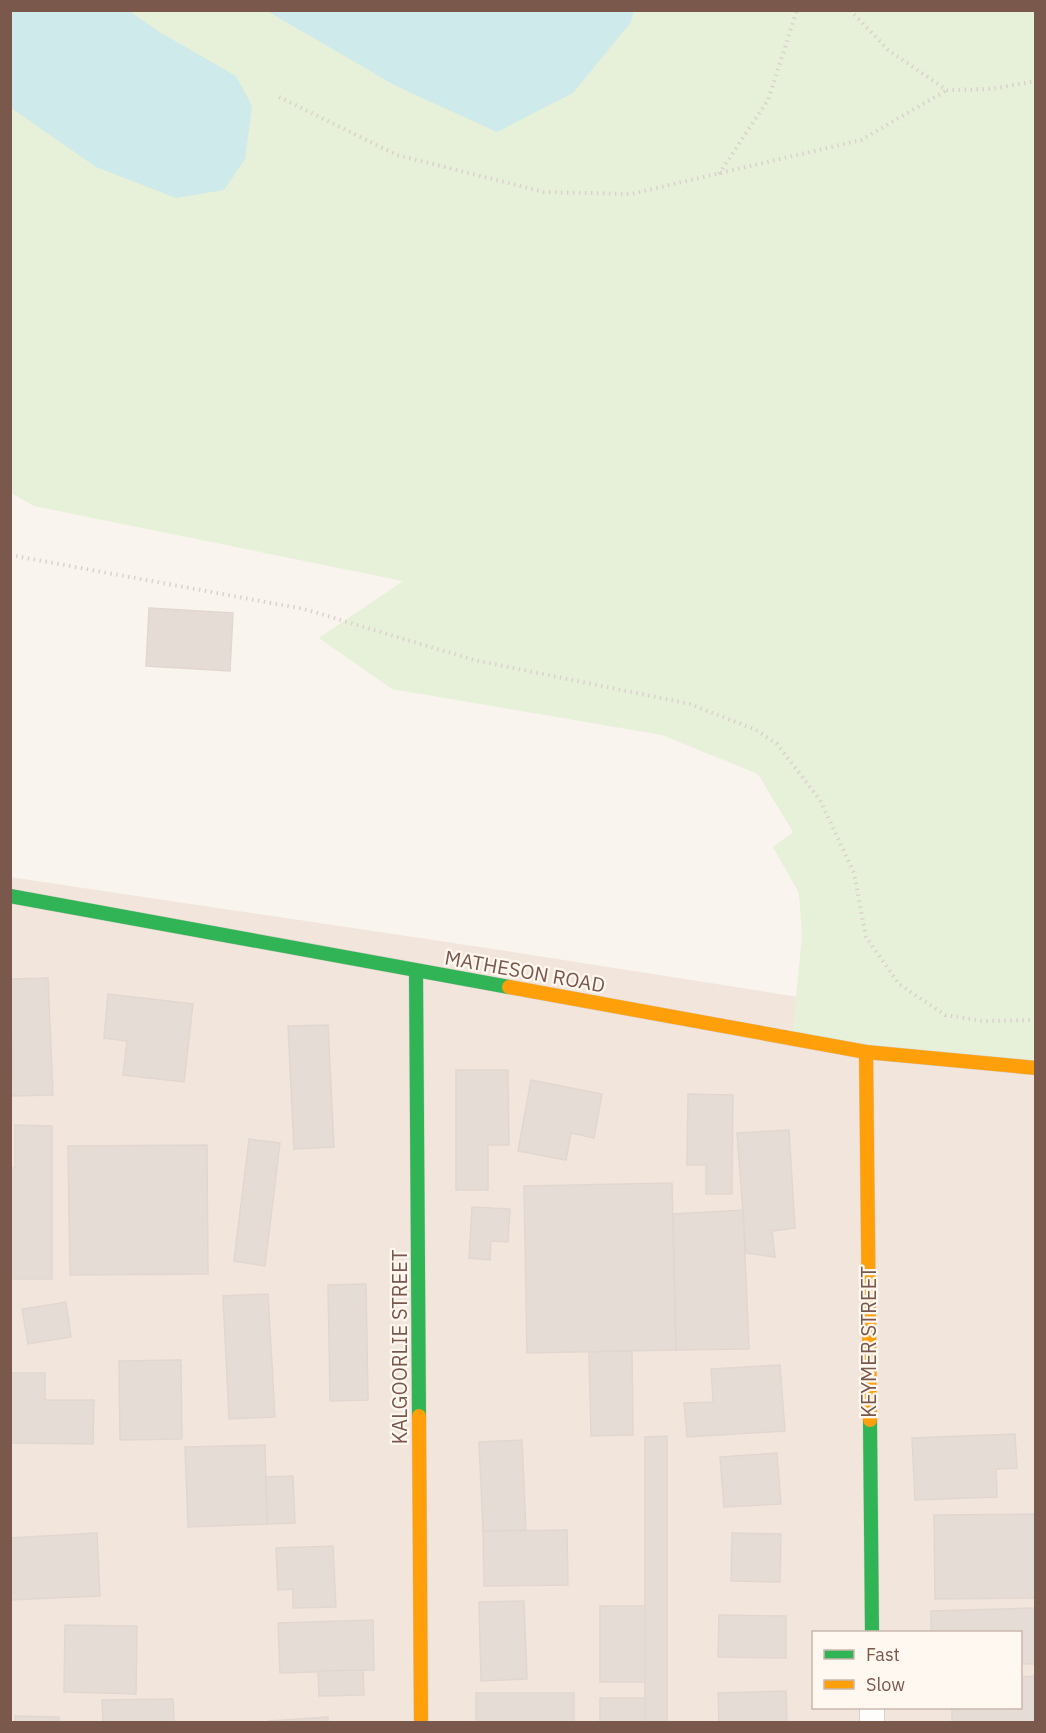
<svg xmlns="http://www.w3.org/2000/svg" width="1046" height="1733" font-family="'IBM Plex Sans',sans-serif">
  <rect width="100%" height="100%" fill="#f9f4ee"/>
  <path fill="#f2e6dc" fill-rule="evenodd" d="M10 877 507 951 855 1006 1035 1016V1722H11ZM814 1632H1020V1708H814Z"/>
  <path fill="#e7f0d9" d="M10 11H1035V1068L792 1038 802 937 799 893 773 847 793 832 758 774 662 735 392 689 319 638 403 581 34 506 11 493Z"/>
  <g fill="#cfeaea">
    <path d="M11 10 129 11 161 33 236 76 252 106 245 159 224 190 176 198 96 167 11 108Z"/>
    <path d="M267 11H634L631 22 573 93 497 132 396 86Z"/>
  </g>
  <g fill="#e6dcd6" stroke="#e2d7d0" stroke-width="1.5">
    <path d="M149 608 233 613 230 671 146 666Z"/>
    <path d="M48 978 53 1095 10 1096V1078H13L10 979Z"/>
    <path d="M108 994 193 1004 184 1082 123 1075 127 1041 104 1038Z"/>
    <path d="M328 1025 334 1147 294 1149 288 1026Z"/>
    <path d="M456 1070H508L509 1145H488V1190H456Z"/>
    <path d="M531 1080 602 1094 594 1138 571 1133 566 1160 518 1151Z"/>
    <path d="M688 1094 733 1095 732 1194H706V1165H687Z"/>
    <path d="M15 1125 52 1126V1279H10V1168H15Z"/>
    <path d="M789 1130 795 1228 772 1231 775 1257 746 1253 737 1133Z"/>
    <path d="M249 1139 280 1143 265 1266 234 1261Z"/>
    <path d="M207 1145 208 1274 70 1275 68 1146Z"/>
    <path d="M672 1183 676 1350 527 1353 524 1186Z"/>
    <path d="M472 1207 510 1209 508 1242 491 1241 490 1260 469 1258Z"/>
    <path d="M743 1210 749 1349 676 1350 673 1214Z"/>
    <path d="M366 1284 368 1400 330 1401 328 1285Z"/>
    <path d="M268 1294 275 1417 229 1419 223 1296Z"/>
    <path d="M66 1302 71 1337 28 1344 22 1309Z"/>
    <path d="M632 1351 633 1435 591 1436 589 1352Z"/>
    <path d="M181 1360 182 1439 120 1440 119 1361Z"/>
    <path d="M780 1365 785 1431 687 1437 684 1403 713 1402 711 1369Z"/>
    <path d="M10 1373H45V1400H94L93 1444 10 1443Z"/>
    <path d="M1015 1434 1017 1468 996 1469 997 1497 915 1500 912 1438Z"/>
    <path d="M667 1436V1722H645V1437Z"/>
    <path d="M522 1440 526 1530 483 1531 479 1442Z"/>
    <path d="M265 1445 267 1524 188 1527 185 1447Z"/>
    <path d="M777 1453 781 1504 724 1507 720 1457Z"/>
    <path d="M293 1476 295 1523 267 1524 266 1477Z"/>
    <path d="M1036 1514V1598L935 1599 934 1515Z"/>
    <path d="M567 1530 568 1585 484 1586 483 1531Z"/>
    <path d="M97 1533 100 1596 10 1600V1538Z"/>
    <path d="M732 1533 781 1534 780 1582 731 1581Z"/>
    <path d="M333 1546 336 1607 293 1608V1589L278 1590 276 1548Z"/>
    <path d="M524 1601 527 1679 481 1681 479 1602Z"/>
    <rect x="600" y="1606" width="45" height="76"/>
    <path d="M1036 1608V1664H1020V1632H931V1611Z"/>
    <path d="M719 1615 786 1616V1658L718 1657Z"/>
    <path d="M373 1620 374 1670 280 1673 278 1623Z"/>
    <path d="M65 1625 137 1626 136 1694 64 1692Z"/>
    <path d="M363 1670 364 1695 319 1696 318 1671Z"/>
    <path d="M1036 1676V1722H952V1708H1020V1677Z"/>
    <path d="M786 1691 787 1722H719L718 1693Z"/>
    <rect x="476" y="1693" width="98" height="29"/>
    <rect x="600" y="1698" width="45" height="24"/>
    <path d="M173 1699 174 1722H103L102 1700Z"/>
    <path d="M15 1716 59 1717V1722H15Z"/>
    <path d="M328 1717V1722H269V1721Z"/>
  </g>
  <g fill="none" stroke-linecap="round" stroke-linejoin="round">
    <defs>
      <path id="street" d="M872 1708V1722"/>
      <g id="fast">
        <path d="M10 896 509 987"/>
        <path d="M416 971 419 1416"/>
        <path d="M870 1420 872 1632"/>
      </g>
      <g id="slow">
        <path d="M509 987 866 1052 1036 1068"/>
        <path d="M866 1052 870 1420"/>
        <path d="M419 1416 421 1722"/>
      </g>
    </defs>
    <use href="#street" stroke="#d9d1cc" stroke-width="26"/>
    <use href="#fast" stroke="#d9cfca" stroke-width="15"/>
    <use href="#slow" stroke="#d9cfca" stroke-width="15"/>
    <g stroke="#dbd2ce" stroke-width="4" stroke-dasharray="1.5 4.5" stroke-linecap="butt">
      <path d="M850 10 888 50 947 90 992 89 1036 81"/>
      <path d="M279 97 397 155 544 192 631 194 861 140 947 90"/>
      <path d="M719 174 768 100 797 10"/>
      <path d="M10 555 304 609 474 660 690 704 756 730 777 744 820 800 854 873 866 937 899 984 945 1015 983 1021 1036 1020"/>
    </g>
    <use href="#street" stroke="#fefdfc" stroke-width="24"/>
    <use href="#fast" stroke="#30b455" stroke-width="14"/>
    <use href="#slow" stroke="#ff9f0a" stroke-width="14"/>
  </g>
  <g text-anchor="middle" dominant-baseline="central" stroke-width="4.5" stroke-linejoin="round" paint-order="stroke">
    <g font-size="20" fill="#7a584c" stroke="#fff8f1">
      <text transform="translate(525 971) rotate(10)">MATHESON ROAD</text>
      <text transform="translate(868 1342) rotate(-90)">KEYMER STREET</text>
      <text transform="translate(399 1347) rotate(-90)">KALGOORLIE STREET</text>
    </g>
  </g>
  <rect width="1046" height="1733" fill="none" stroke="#7a584c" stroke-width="24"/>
  <rect x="812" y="1631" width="210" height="78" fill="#fff8f1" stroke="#cab8af" stroke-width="1.5"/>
  <rect x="824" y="1650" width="30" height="9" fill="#30b455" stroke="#cab8af" stroke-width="1.5"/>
  <text x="866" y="1661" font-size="18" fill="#7a584c">Fast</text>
  <rect x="824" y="1680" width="30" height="9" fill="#ff9f0a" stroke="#cab8af" stroke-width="1.5"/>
  <text x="866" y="1691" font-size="18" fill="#7a584c">Slow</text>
</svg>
